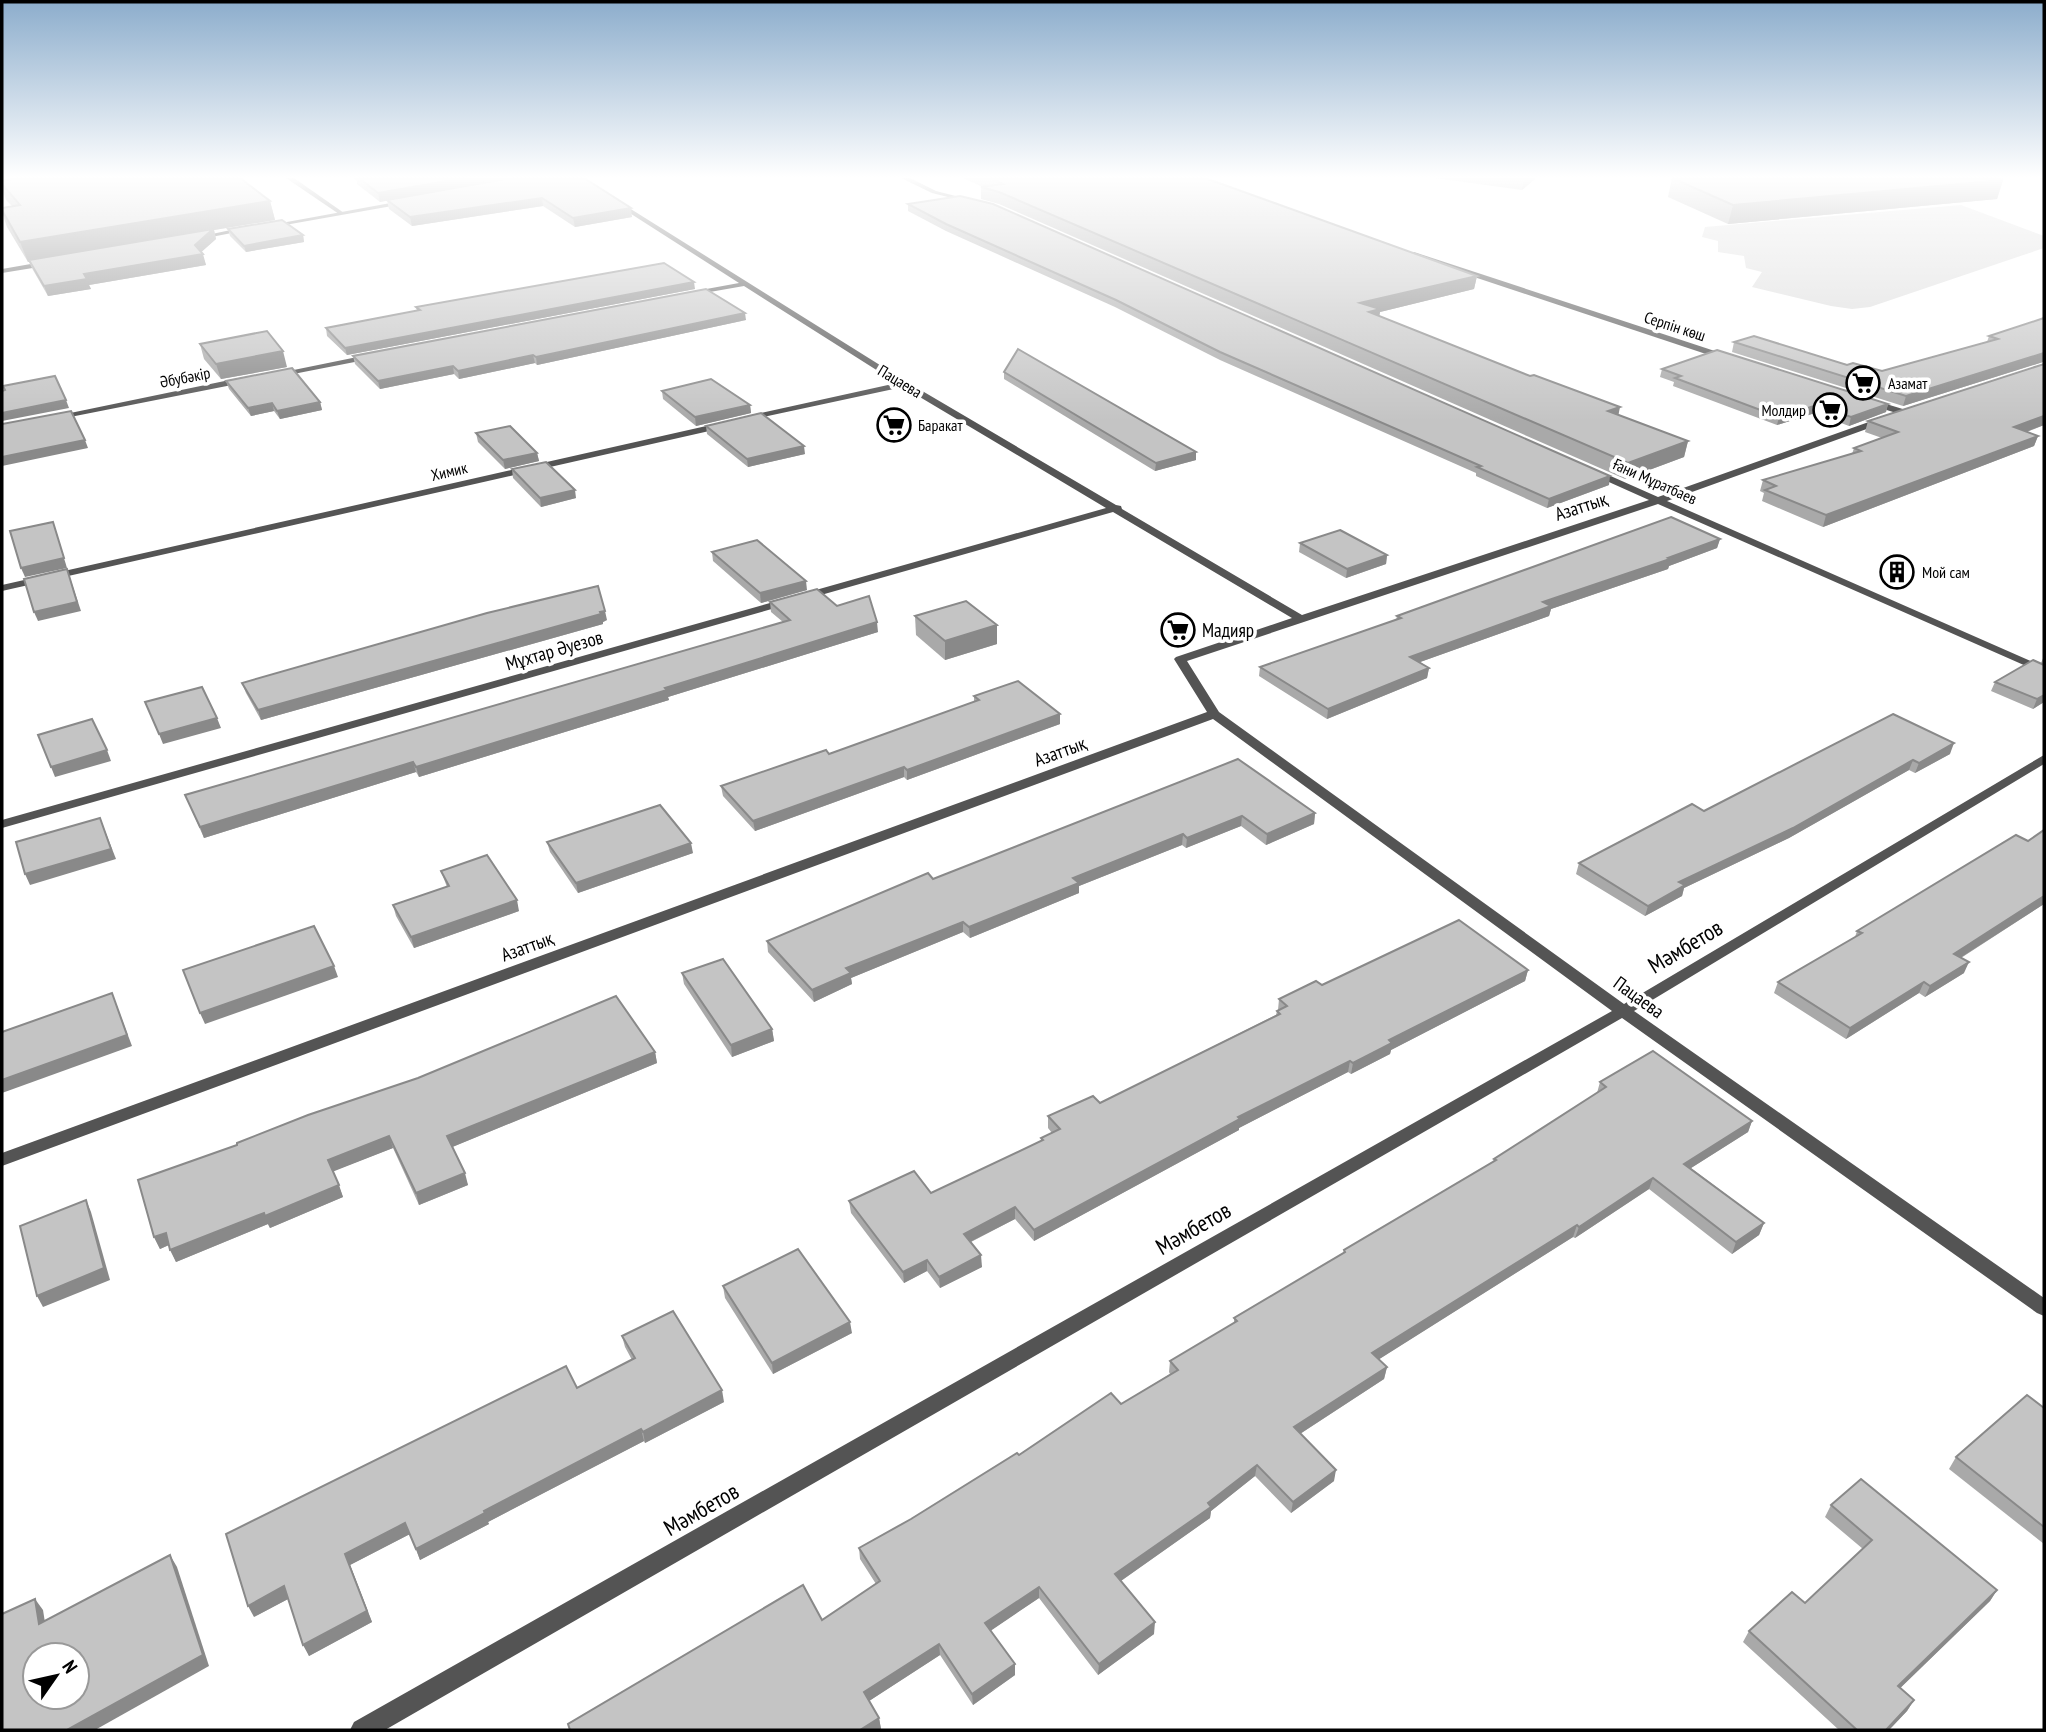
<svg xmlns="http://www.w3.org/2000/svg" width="2046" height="1732" font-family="'PT Sans Narrow',sans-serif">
  <rect width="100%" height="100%" fill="#fff"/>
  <path fill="#dbdbdb" d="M1961 205 2044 236V248L1870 307 1852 309 1831 306 1752 287 1762 272 1746 268 1744 256 1718 252V241L1702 237 1705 227Z"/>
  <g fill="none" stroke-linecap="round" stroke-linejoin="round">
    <g fill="#545454" fill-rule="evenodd">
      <path d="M286 178H294L344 213 339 214Z"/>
      <path d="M901 178H910L936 191 975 201 972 203 932 193Z"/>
      <path d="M614 201H618L907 382 1116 505 1121 506 1122 509 1302 615 1649 500 1591 474V470H1597L1658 497 1880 418H1886V422L1667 501 2044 667V674L1658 504 1187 661 1219 712 1624 1004 2044 755V764L1634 1011 2044 1298V1316L2037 1313 1622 1018 385 1730H350L354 1722 1612 1011 1213 719 2 1166V1153L1207 712 1174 659 1176 657 1292 618 1113 512 2 828V820L1106 508 903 387 744 421 743 419 747 416 897 383 744 286 687 296V292H690L739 283 614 203Z"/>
      <path d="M1414 252 1730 356 1731 358 1724 360 1411 256Z"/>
      <path d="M372 354 376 356 375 358 278 377 274 374Z"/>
      <path d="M244 377 248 380 247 382 55 420 51 417Z"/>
      <path d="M1870 399 1906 410 1907 412 1903 415 1867 404 1866 402Z"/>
      <path d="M724 422 729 425 727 427 2 591V585Z"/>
    </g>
    <g fill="#545454" fill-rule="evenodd">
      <path d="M2040 178H2044V181Z"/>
      <path d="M407 200 409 203 268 228 265 226Z"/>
      <path d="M245 227 247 230 196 240 193 238Z"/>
      <path d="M48 261 51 265 2 273V269Z"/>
    </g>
  </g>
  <g fill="#a9a9a9">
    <path d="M353 178H584L632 217 575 227 543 206 412 226 389 209 387 200 380 202 357 184V181Z"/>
    <path d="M963 178H1205L1477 276 1474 289 1380 312 1379 316 1618 415 1688 441 1684 457 1625 479 999 204 981 199V187H983Z"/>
    <path d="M1435 178H1536L1522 190Z"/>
    <path d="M1672 178 2003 180 1997 199 1728 224 1668 197Z"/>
    <path d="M2 181 270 201 275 220 214 230 216 239 201 252 206 265 89 285 91 289 48 296 33 270 29 262H28L7 227 2 212V208L12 206 6 200 2 188Z"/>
    <path d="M908 204 1609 485 1547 508 1476 476V473L1220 360 1115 307 946 231 908 211Z"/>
    <path d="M228 229 303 235 304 242 246 252 230 236Z"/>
    <path d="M695 289 347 355 327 336 326 328 417 311 416 307Z"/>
    <path d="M2044 318V363L2043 362 1903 406 1732 352 1734 342 1882 371 1987 342 1989 336Z"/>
    <path d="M746 320 537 365 535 363 459 379 454 374 380 389 355 364 353 356Z"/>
    <path d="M200 344 287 367 221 379 204 359Z"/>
    <path d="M2044 364V425L2027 432 2038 436 2034 446 1823 527 1762 501 1764 493 1760 491 1763 480 1852 454 1854 448 1882 438 1865 432 1868 421Z"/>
    <path d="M1662 369 1888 404 1886 412 1849 426 1815 413 1777 425 1673 386 1674 382 1660 377Z"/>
    <path d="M1004 372 1196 452V460L1155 471 1004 379Z"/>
    <path d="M226 381 320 402 322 410 280 419 274 411 251 416 229 389Z"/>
    <path d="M662 391 750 405 751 413 696 426 663 399Z"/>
    <path d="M706 426 805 454 748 467 707 434Z"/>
    <path d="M476 433 537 453 539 461 505 469 478 442Z"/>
    <path d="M512 469 576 498 541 507 513 478Z"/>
    <path d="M1720 539 1717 548 1669 566 1668 569 1551 609 1549 616 1420 662 1429 668 1427 678 1327 719 1259 676 1260 667 1396 620 1397 616Z"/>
    <path d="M1300 543 1387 555 1386 564 1346 578 1299 552Z"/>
    <path d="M712 552 807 590 761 603 713 561Z"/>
    <path d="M770 602 837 606 878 632 668 697 669 700 419 777 416 772 204 838 185 795 783 622 771 612Z"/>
    <path d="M915 616 997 644 945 660 916 635Z"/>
    <path d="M607 620 603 622V624L261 720 246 693 242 683Z"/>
    <path d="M2044 656V702L2033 709 1991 691 1995 682 2044 665 2041 663Z"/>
    <path d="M974 696 1060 724 907 780 904 777 755 831 723 796 721 786 829 754 974 702Z"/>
    <path d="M1893 714 1950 754 1915 773 1909 770 1789 838 1684 888 1682 896 1645 916 1576 874 1579 863 1704 811Z"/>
    <path d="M1238 759 1315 813 1314 824 1266 845 1241 826 1186 848 1182 845 1079 886V893L970 938 963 932 851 978 852 984 814 1002 768 952 767 941 933 879Z"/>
    <path d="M2044 830V904L1961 958 1964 973 1925 997 1919 993 1846 1039 1774 993 1778 982 1855 937 1857 931 2028 841Z"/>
    <path d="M547 842 693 853 578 893 550 852Z"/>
    <path d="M441 871 519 911 414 948 396 916 393 905 447 887Z"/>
    <path d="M1528 970 1525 981 1391 1050 1390 1054 1351 1074 1348 1072 1239 1128V1130L1034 1241 1015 1219 971 1242 982 1267 940 1288 927 1271 904 1283 851 1213 849 1201 931 1193 1041 1141V1138L1052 1133 1048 1128V1116L1100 1103 1276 1015 1277 1011 1278 1010 1279 999 1322 985Z"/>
    <path d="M682 973 772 1029 774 1041 732 1057 684 984Z"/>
    <path d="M655 1052 657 1063 452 1147 468 1185 419 1205 393 1148 333 1171 343 1197 270 1228 268 1224 176 1262 169 1245 160 1249 154 1237 138 1180Z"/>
    <path d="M1600 1082 1752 1121 1748 1132 1691 1168 1764 1223 1759 1235 1732 1254 1649 1189 1575 1238 1573 1237 1379 1359 1387 1367 1384 1379 1300 1434 1334 1481 1291 1513 1255 1476 1211 1511 1210 1518 1121 1581 1154 1634 1098 1675 1039 1598 991 1630 1015 1675 973 1705 940 1655 869 1701 879 1718 881 1729 570 1730 568 1724 822 1620 876 1584 860 1559 859 1548 911 1519 1019 1455 1121 1404 1170 1374 1169 1372 1170 1361 1234 1323V1318L1343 1254 1344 1250 1493 1162 1494 1159 1597 1093Z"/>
    <path d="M723 1286 852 1333 773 1374 725 1298Z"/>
    <path d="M622 1336 724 1402 645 1443 644 1441 488 1522 489 1524 420 1560 410 1534 350 1565 372 1622 309 1656 288 1599 254 1617 577 1388 632 1360 625 1347Z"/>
    <path d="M2044 1408V1544L1949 1469 1956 1457Z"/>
    <path d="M1831 1505 1997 1590 1990 1601 1900 1688 1914 1700 1907 1711 1889 1730H1839L1743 1642 1749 1631 1805 1603 1863 1549 1825 1517Z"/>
  </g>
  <g fill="#898989">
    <path d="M464 178H516L380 202 378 193Z"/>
    <path d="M1524 178H1536L1522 190Z"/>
    <path d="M2003 180 1997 199 1728 224 1733 205Z"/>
    <path d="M542 198 543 206 412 226 410 217Z"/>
    <path d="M270 201 275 220 214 230 216 239 198 255 195 245 211 231 28 262 20 242Z"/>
    <path d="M631 208 632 217 575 227 573 218Z"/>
    <path d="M303 235 304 242 246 252 244 246Z"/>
    <path d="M203 254 206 265 89 285 91 289 48 296 44 286 84 274Z"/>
    <path d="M1477 276 1474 289 1380 312 1378 323 1360 303Z"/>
    <path d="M694 282 695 289 347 355 345 348Z"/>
    <path d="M745 313 746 320 537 365 536 357Z"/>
    <path d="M283 351 287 367 221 379 216 364Z"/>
    <path d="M2044 353 2043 362 1903 406 1906 396Z"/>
    <path d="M533 355 535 363 459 379 458 371Z"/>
    <path d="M453 366 454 374 380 389 378 381Z"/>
    <path d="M66 400 69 408 2 421V413Z"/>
    <path d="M320 402 322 410 280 419 277 411Z"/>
    <path d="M272 403 274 411 251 416 248 408Z"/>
    <path d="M1888 404 1886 412 1849 426 1851 417Z"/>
    <path d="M750 405 751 413 696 426 695 417Z"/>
    <path d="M1817 405 1815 413 1777 425 1779 417Z"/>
    <path d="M1620 407 1617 422 1608 411Z"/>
    <path d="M2044 416V425L2010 438 2014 427Z"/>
    <path d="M2038 436 2034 446 1823 527 1826 515Z"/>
    <path d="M85 440 88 448 2 466V457Z"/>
    <path d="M1688 441 1684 457 1625 479 1628 463Z"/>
    <path d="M804 446 805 454 748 467 747 459Z"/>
    <path d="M1196 452V460L1155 471 1156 463Z"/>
    <path d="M537 453 539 461 505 469 503 460Z"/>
    <path d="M1610 476 1609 485 1547 508 1549 499Z"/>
    <path d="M575 490 576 498 541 507 540 498Z"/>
    <path d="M53 522 67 568 25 577 21 568Z"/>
    <path d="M1720 539 1717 548 1669 566 1668 569 1551 609 1549 616 1409 666 1410 657 1543 602Z"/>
    <path d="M1387 555 1386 564 1346 578 1347 569Z"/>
    <path d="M67 569 81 611 38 621 34 612Z"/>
    <path d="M806 581 807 590 761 603 760 593Z"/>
    <path d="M605 611 607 620 603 622V624L261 720 258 710Z"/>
    <path d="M877 622 878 632 668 697 669 700 419 777 416 767 665 688Z"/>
    <path d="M997 625V644L945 660V641Z"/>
    <path d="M1429 668 1427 678 1327 719 1328 709Z"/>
    <path d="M2044 695V702L2033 709 2037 699Z"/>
    <path d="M1060 714V724L907 780V770Z"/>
    <path d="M217 718 221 728 163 744 159 734Z"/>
    <path d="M1954 743 1950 754 1915 773 1919 763Z"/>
    <path d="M107 750 111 761 55 777 51 767Z"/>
    <path d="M1913 760 1909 770 1789 838 1684 888 1682 896 1645 916 1648 906 1679 882Z"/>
    <path d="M413 762 416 772 204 838 200 827Z"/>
    <path d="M904 767V777L755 831 753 821Z"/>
    <path d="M1315 813 1314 824 1266 845 1267 834Z"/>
    <path d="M1242 816 1241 826 1186 848 1187 838Z"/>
    <path d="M100 818 116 859 30 885 25 874Z"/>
    <path d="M1183 834 1182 845 1079 886V893L970 938 969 927 1073 878Z"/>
    <path d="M691 843 693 853 578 893 576 883Z"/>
    <path d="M2044 896V904L1949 965 1954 954Z"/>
    <path d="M517 900 519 911 414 948 411 937Z"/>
    <path d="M963 922V932L851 978 852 984 814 1002 812 990 846 968Z"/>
    <path d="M1969 962 1964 973 1925 997 1930 986Z"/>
    <path d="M334 966 338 977 205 1024 200 1013Z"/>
    <path d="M1528 970 1525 981 1391 1050 1390 1054 1351 1074 1353 1063 1389 1040Z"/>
    <path d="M1924 982 1919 993 1846 1039 1850 1028Z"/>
    <path d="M112 993 132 1046 2 1093V1080Z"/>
    <path d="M772 1029 774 1041 732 1057 731 1045Z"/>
    <path d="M655 1052 657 1063 450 1148 447 1136Z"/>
    <path d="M1350 1061 1348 1072 1239 1128V1130L1034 1241V1230L1238 1117Z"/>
    <path d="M1752 1121 1748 1132 1680 1175 1684 1164Z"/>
    <path d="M389 1136 393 1148 332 1172 328 1160Z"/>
    <path d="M465 1173 468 1185 419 1205 416 1193Z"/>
    <path d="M1653 1178 1649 1189 1575 1238 1579 1227Z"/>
    <path d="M339 1185 343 1197 270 1228 268 1224 176 1262 170 1250 264 1213Z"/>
    <path d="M86 1200 91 1212 110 1280 43 1307 37 1296Z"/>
    <path d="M1015 1207V1219L964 1245V1234Z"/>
    <path d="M1764 1223 1759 1235 1732 1254 1736 1242Z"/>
    <path d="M1577 1225 1573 1237 1370 1365 1372 1353Z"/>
    <path d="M166 1233 171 1244 160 1249 154 1237Z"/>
    <path d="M981 1255 982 1267 940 1288 939 1277Z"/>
    <path d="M927 1260V1271L904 1283 903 1272Z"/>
    <path d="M850 1322 852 1333 773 1374 772 1363Z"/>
    <path d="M1387 1367 1384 1379 1292 1439 1294 1427Z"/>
    <path d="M722 1390 724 1402 645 1443 643 1432Z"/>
    <path d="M641 1429 644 1441 488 1522 489 1524 420 1560 416 1549 484 1511Z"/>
    <path d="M1257 1465 1255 1476 1211 1511 1210 1518 1115 1585V1574Z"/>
    <path d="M1336 1470 1334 1481 1291 1513 1293 1502Z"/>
    <path d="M405 1523 410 1534 350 1565 372 1622 309 1656 303 1645 345 1554Z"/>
    <path d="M170 1555 177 1567 209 1666 95 1730H67Z"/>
    <path d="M284 1586 290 1598 254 1617 248 1606Z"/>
    <path d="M1039 1587V1598L986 1634 985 1623Z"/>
    <path d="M1997 1590 1990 1601 1891 1697 1898 1686Z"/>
    <path d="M35 1599 43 1610 47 1635 39 1624Z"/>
    <path d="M1155 1622 1154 1634 1098 1675 1099 1664Z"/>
    <path d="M939 1644 940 1655 866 1703 864 1692Z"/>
    <path d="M1015 1664V1675L973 1705 972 1694Z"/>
    <path d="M1914 1700 1907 1711 1889 1730H1886Z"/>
    <path d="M879 1718 881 1729 878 1730H860Z"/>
  </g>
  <g fill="#c4c4c4" stroke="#898989" stroke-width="2" fill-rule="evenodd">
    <path d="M18 178H240L270 201 20 242 2 210V208L20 205 2 184V181Z"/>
    <path d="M359 178H464L378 193Z"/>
    <path d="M512 178H584L631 208 573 218 542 198 410 217 387 200Z"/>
    <path d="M990 178H1205L1477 276 1360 303 1380 309 1369 312 1530 376 1534 375 1620 407 1608 411 1688 441 1628 463 999 192 981 187 1003 184Z"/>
    <path d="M1672 178H1997L2003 180 1733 205Z"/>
    <path d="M960 196 993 204 1610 476 1549 499 1477 467 1481 466 1220 352 1116 300 946 224 908 204Z"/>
    <path d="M282 220 303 235 244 246 228 229Z"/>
    <path d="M213 229 195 245 203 254 84 274 87 279 44 286 29 260Z"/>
    <path d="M664 263 694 282 345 348 326 328 420 310 416 307Z"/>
    <path d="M706 289 745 313 536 357 533 355 458 371 453 366 378 381 353 356Z"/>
    <path d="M2044 318V353L1906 396 1734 342 1754 336 1847 365 1853 363 1882 371 1998 339 1989 336Z"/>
    <path d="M267 331 283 351 216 364 200 344Z"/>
    <path d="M1018 349 1196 452 1156 463 1004 372Z"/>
    <path d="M1717 350 1888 404 1851 417 1817 405 1779 417 1675 378 1681 376 1662 369Z"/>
    <path d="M2044 364V416L2014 427 2038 436 1826 515 1765 490 1776 486 1763 480 1861 451 1854 448 1898 432 1868 421Z"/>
    <path d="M292 368 320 402 277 411 272 403 248 408 226 381Z"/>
    <path d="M55 376 66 400 2 413V391L5 390 3 386Z"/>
    <path d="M711 379 750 405 695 417 662 391Z"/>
    <path d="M71 411 85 440 2 457V424Z"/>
    <path d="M761 413 804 446 747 459 706 426Z"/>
    <path d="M510 426 537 453 503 460 476 433Z"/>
    <path d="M546 462 575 490 540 498 512 469Z"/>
    <path d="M1671 517 1720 539 1668 558 1670 559 1543 602 1551 606 1410 657 1429 668 1328 709 1260 667 1401 618 1397 616Z"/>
    <path d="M53 522 64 558 21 568 10 531Z"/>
    <path d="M1340 530 1387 555 1347 569 1300 543Z"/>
    <path d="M757 540 806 581 760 593 712 552Z"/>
    <path d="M67 569 77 602 34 612 24 579Z"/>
    <path d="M598 586 605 611 600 612 601 614 258 710 242 683 487 613Z"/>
    <path d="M817 589 837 606 869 596 877 622 665 688 667 690 416 767 413 762 200 827 185 795 790 620 770 602Z"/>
    <path d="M966 601 997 625 945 641 915 616Z"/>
    <path d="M2033 660 2044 665V695L2037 699 1995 682Z"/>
    <path d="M1018 681 1060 714 907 770 904 767 753 821 721 786 826 750 829 754 979 700 974 696Z"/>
    <path d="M202 687 217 718 159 734 145 702Z"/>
    <path d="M1893 714 1954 743 1919 763 1913 760 1793 828 1679 882 1685 885 1648 906 1579 863 1692 804 1704 811Z"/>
    <path d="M92 719 107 750 51 767 38 735Z"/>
    <path d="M1238 759 1315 813 1267 834 1242 816 1187 838 1183 834 1073 878 1079 883 969 927 963 922 846 968 851 973 812 990 767 941 928 873 933 879Z"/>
    <path d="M660 805 691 843 576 883 547 842Z"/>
    <path d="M100 818 111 849 25 874 16 842Z"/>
    <path d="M2044 830V896L1954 954 1969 962 1930 986 1924 982 1850 1028 1778 982 1862 933 1857 931 2016 835 2028 841Z"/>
    <path d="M487 855 517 900 411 937 393 905 449 886 441 871Z"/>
    <path d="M1459 920 1528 970 1389 1040 1392 1043 1353 1063 1350 1061 1238 1117 1240 1119 1034 1230 1015 1207 964 1234 981 1255 939 1277 927 1260 903 1272 849 1201 914 1171 931 1193 1043 1140 1041 1138 1060 1129 1048 1116 1093 1096 1100 1103 1280 1014 1277 1011 1287 1006 1279 999 1316 981 1322 985Z"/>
    <path d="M314 926 334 966 200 1013 183 970Z"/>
    <path d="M723 959 772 1029 731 1045 682 973Z"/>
    <path d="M112 993 127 1035 2 1080V1032Z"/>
    <path d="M616 996 655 1052 447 1136 465 1173 416 1193 389 1136 328 1160 339 1185 265 1216 264 1213 170 1250 166 1233 154 1237 138 1180 237 1145V1143L308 1115 418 1078Z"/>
    <path d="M1653 1051 1752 1121 1684 1164 1764 1223 1736 1242 1653 1178 1579 1227 1577 1225 1372 1353 1387 1367 1294 1427 1336 1470 1293 1502 1257 1465 1208 1503 1211 1507 1115 1574 1155 1622 1099 1664 1039 1587 985 1623 1015 1664 972 1694 939 1644 864 1692 879 1718 860 1730H570L568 1724 803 1585 822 1620 880 1581 859 1548 911 1519 1017 1453 1019 1455 1111 1393 1121 1404 1178 1370 1170 1361 1237 1321 1234 1318 1345 1252 1344 1250 1496 1160 1494 1159 1606 1087 1600 1082Z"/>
    <path d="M86 1200 104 1268 37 1296 20 1226Z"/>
    <path d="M798 1249 850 1322 772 1363 723 1286Z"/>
    <path d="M673 1311 722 1390 643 1432 641 1429 484 1511 485 1513 416 1549 405 1523 345 1554 367 1611 303 1645 284 1586 248 1606 226 1534 566 1366 577 1388 635 1358 622 1336Z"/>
    <path d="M2027 1395 2044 1408V1527L1956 1457Z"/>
    <path d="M1861 1479 1997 1590 1898 1686 1914 1700 1886 1730H1857L1749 1631 1792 1592 1805 1603 1872 1540 1831 1505Z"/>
    <path d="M170 1555 203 1655 67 1730H2V1614L35 1599 39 1624ZM35 1655H77V1697H35Z"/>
  </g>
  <linearGradient id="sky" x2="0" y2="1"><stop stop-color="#8cadcc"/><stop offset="0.42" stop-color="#fff"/><stop offset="1" stop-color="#fff" stop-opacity="0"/></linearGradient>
  <rect width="2046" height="421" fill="url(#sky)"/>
  <defs>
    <symbol id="supermarket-ring" viewBox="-11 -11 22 22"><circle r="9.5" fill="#fff" stroke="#000" stroke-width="1.5"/><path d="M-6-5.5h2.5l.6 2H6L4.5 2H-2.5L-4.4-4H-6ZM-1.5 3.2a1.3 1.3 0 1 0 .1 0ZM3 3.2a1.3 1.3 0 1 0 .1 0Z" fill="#000"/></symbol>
    <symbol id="building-ring" viewBox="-11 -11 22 22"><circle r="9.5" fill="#fff" stroke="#000" stroke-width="1.5"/><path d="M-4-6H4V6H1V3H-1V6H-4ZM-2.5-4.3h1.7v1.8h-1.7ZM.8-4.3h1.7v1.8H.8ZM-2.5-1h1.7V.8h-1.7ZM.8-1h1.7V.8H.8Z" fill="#000"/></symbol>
  </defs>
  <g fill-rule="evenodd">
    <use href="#supermarket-ring" x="1844" y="364" width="38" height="38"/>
    <use href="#supermarket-ring" x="1811" y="391" width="38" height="38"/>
    <use href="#supermarket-ring" x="875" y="406" width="38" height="38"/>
    <use href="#building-ring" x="1878" y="553" width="38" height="38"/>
    <use href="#supermarket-ring" x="1159" y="611" width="38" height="38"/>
  </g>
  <g text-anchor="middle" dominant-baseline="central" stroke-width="7" stroke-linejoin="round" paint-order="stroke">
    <g font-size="16" fill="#000" stroke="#fff">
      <text transform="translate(1675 326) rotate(18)">Серпін көш</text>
      <text transform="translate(185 377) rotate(-11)">Әбубәкір</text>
      <text transform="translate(900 381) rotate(31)">Пацаева</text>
      <text transform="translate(449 471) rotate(-13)">Химик</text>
      <text transform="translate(1655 481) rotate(24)">Ғани Мұратбаев</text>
    </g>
    <g font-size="16" fill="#000" stroke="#fff" text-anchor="start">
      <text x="1888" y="383">Азамат</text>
      <text x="1806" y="410" text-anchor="end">Молдир</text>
      <text x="918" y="425">Баракат</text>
      <text x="1922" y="572">Мой сам</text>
    </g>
    <g font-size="19" fill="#000" stroke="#fff">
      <text transform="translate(1581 506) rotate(-18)">Азаттық</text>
      <text transform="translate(554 650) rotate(-16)">Мұхтар Әуезов</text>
      <text transform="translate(1060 751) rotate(-20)">Азаттық</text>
      <text transform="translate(527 946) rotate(-20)">Азаттық</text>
      <text transform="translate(1639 997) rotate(36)">Пацаева</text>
    </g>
    <g font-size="19" fill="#000" stroke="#fff" text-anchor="start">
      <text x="1202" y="630">Мадияр</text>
    </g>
    <g font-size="23" fill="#000" stroke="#fff">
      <text transform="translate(1685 946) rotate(-31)">Мәмбетов</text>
      <text transform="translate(1193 1228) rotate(-30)">Мәмбетов</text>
      <text transform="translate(701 1509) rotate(-30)">Мәмбетов</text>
    </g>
  </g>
  <rect width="2046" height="1732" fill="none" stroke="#000000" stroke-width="7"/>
  <g transform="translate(56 1676) rotate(56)"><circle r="33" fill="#ffffff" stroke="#999999" stroke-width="2"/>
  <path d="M0-5L12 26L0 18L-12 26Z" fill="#000000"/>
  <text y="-10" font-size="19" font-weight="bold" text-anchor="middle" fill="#000000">N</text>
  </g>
</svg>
